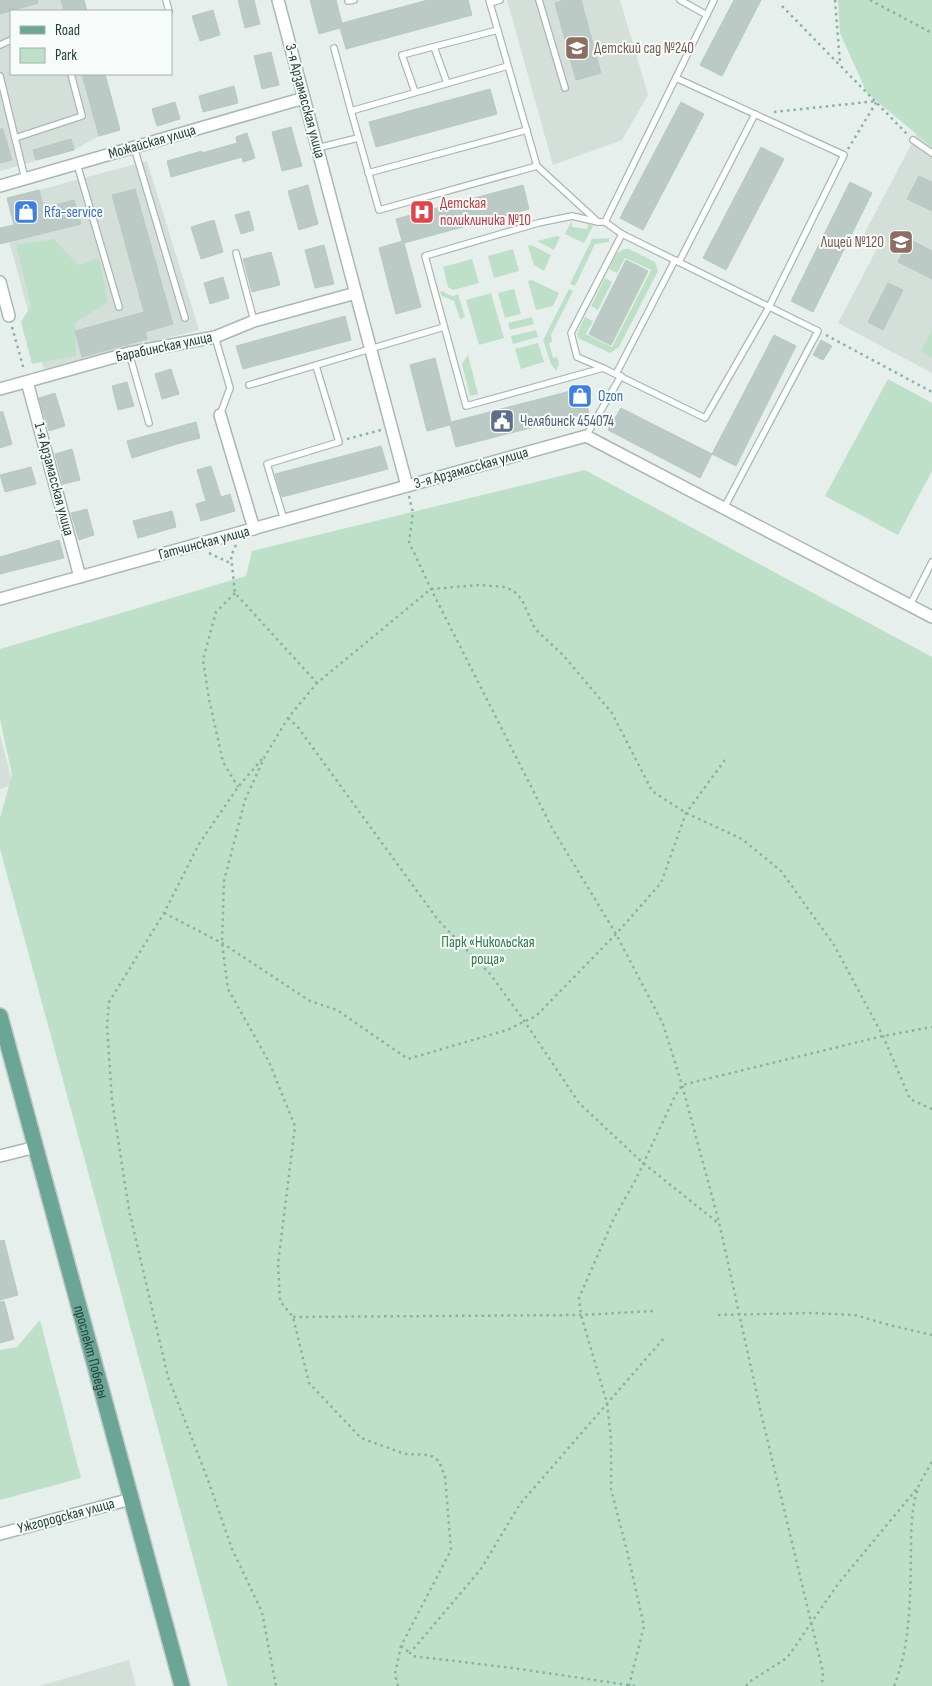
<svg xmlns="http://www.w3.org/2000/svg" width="932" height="1686" font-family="'Sofia Sans Condensed',sans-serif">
  <rect width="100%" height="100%" fill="#e6efeb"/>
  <g fill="#d4dfda">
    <path d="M0 0H84L87 11H11V74H105L120 130 99 136 74 150 0 171Z"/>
    <path d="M507 0H620L648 95 622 140 553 165Z"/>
    <path d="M932 105V373L838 323 878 247 862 238Z"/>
    <path d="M147 161 199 330 44 369 9 241 50 231 39 190Z"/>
    <path d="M0 735 13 785 0 789Z"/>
    <path d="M129 1660 136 1686H39Z"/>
  </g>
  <g fill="#bfe0c8">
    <path d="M838 0H932V147L867 93 840 33Z"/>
    <path d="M571 222H572V227L587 229 588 224 593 226 584 243 565 234Z"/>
    <path d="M557 236 560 237 554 250 537 241Z"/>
    <path d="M609 238V242L595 244 575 286 570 284 592 239Z"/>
    <path d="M54 239 78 265 99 258 108 302 75 323 76 356 32 364 21 322 31 306 16 245Z"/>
    <path d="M531 245 551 255 544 271 534 265 528 246Z"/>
    <path d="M513 249 519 271 494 278 488 256Z"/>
    <path d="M624 249H629L655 262 658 271 619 347 610 353 578 338 577 334 585 317 593 321 586 334 612 347 651 270 625 258 617 273 609 269 617 253Z"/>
    <path d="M472 259 479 283 453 290 448 287 443 267Z"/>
    <path d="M605 278 612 282 598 310 591 306Z"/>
    <path d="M532 280 559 293 553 306 536 310 528 281Z"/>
    <path d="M514 289 521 314 505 318 498 293Z"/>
    <path d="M569 289 573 291 551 335 552 342 549 343 553 358 557 357 559 364 556 371 551 364 543 340Z"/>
    <path d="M444 291 445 293 453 296 458 294 465 317 460 319 454 301 442 296 440 292Z"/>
    <path d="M491 293 504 338 479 345 466 300Z"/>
    <path d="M532 317 534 324 510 330 508 323Z"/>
    <path d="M932 329V358L921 352Z"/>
    <path d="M536 330 538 337 513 344 511 336Z"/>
    <path d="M538 343 544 362 521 369 515 349Z"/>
    <path d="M468 355 478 394 470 396 462 364Z"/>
    <path d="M888 379 932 403V471L898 535 825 496Z"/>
    <path d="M585 470 932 657V1686H228L0 849V818L12 775 0 719V649L246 576 252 551Z"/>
    <path d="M40 1320 81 1478 0 1500V1350L17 1347Z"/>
  </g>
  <g fill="#bbcac4" stroke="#b8c9c2">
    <path d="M0 0H37L38 3 0 14Z"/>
    <path d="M61 0H84L87 11H64Z"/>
    <path d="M238 0H254L260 24 245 28Z"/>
    <path d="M310 0H336L342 23 428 0H468L472 15 346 49 340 28 319 34Z"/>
    <path d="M564 0H581L601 73 576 80 555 3Z"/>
    <path d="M734 0H761L722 76 700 65Z"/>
    <path d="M213 10 220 35 200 41 192 16Z"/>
    <path d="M271 52 279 85 262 89 254 56Z"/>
    <path d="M82 74H105L120 130 99 136Z"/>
    <path d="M234 86 238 103 203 112 199 96Z"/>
    <path d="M490 89 497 114 376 147 369 122Z"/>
    <path d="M175 102 180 119 157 126 152 109Z"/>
    <path d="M681 102 704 114 643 230 620 218Z"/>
    <path d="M291 127 302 166 282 171 272 132Z"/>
    <path d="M0 129H3L12 160 0 163Z"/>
    <path d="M247 133 255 158 243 162 242 157 171 177 167 161 202 151V153L237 143 236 137Z"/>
    <path d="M71 139 74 150 36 160 33 150Z"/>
    <path d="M761 147 784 159 726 270 703 258Z"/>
    <path d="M919 176 932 182V211L907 199Z"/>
    <path d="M850 182 872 193 813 312 791 301Z"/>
    <path d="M308 185 318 224 299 230 288 191Z"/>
    <path d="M523 185 529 209 404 243 421 307 396 314 379 248 402 241 396 219Z"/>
    <path d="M135 189 173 324 145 332 147 339 82 357 75 331 144 312 112 195Z"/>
    <path d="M39 190 44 208 74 200 81 224 0 244V228L14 225 7 198Z"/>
    <path d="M249 211 254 230 241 234 235 215Z"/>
    <path d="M214 220 223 252 201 259 191 227Z"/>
    <path d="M909 239 932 251V279L898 262Z"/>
    <path d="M324 245 334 284 315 288 305 250Z"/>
    <path d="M271 252 280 285 252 292 243 259Z"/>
    <path d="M626 260 648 271 611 345 589 334Z"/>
    <path d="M223 277 229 298 210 304 204 283Z"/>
    <path d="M888 283 903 290 883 330 868 322Z"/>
    <path d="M345 316 351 340 243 369 236 346Z"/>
    <path d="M774 335 796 346 736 466 712 454Z"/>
    <path d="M821 340 832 346 823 360 813 355Z"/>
    <path d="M435 358 451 422 582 388 589 413 456 447 450 425 427 431 410 365Z"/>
    <path d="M171 369 179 394 162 399 155 374Z"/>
    <path d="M127 382 134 406 118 410 112 386Z"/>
    <path d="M55 393 65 426 49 431 39 398Z"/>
    <path d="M621 408 712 454 700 478 608 430Z"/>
    <path d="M0 412H3L12 444 0 448Z"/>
    <path d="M196 422 200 438 177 444 132 458 127 441Z"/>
    <path d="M381 446 388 469 282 497 275 474Z"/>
    <path d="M72 449 80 480 63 484 55 454Z"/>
    <path d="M211 466 221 497 230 494 235 511 201 521 196 504 206 501 197 470Z"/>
    <path d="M31 467 36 484 5 492 0 475Z"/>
    <path d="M87 509 94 535 79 540 71 513Z"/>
    <path d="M172 511 176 527 138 538 133 521Z"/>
    <path d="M59 540 64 558 0 574V557Z"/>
    <path d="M4 1240 18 1295 0 1300V1241Z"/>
    <path d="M4 1301 14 1339 0 1343V1302Z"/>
  </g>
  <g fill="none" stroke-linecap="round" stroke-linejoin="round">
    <defs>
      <g id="lane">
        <path d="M166 0 169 11"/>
        <path d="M348 0V1L354 0"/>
        <path d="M489 0 537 166 598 222H605L622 234 818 331 724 508"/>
        <path d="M539 0 565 88"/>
        <path d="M680 0 707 15"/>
        <path d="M490 3 500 0"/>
        <path d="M0 45 11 40"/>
        <path d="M434 47 447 83"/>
        <path d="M334 48 351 111"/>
        <path d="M508 66 351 111 379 210 537 166"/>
        <path d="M0 76 25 179"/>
        <path d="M415 92 402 55 498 30"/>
        <path d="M15 138 82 116 71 74"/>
        <path d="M913 140 932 153"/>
        <path d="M134 147 185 318"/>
        <path d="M317 148 358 138"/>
        <path d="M77 164 119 307"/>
        <path d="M368 173 527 130"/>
        <path d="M598 222 572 216 538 223 425 256 466 406 603 368 705 418 769 307 844 155 676 78"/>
        <path d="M605 222 714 0"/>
        <path d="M236 253 254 321"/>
        <path d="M679 262 755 114"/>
        <path d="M215 337 230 388 220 415"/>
        <path d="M129 353 149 423"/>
        <path d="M603 368 577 357 571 333 622 234"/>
        <path d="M616 374 675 260"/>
        <path d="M249 385 444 327"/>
        <path d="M586 436 621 376"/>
        <path d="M284 520 267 464 339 442 316 366"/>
        <path d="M910 605 932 562"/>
      </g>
      <g id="street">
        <path d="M278 0 407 486 586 436 932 617"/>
        <path d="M0 186 304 98"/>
        <path d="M0 282 9 316"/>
        <path d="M27 382 80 577"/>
        <path d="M0 389 129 353 215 337 254 321 356 293"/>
        <path d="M220 415 254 529"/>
        <path d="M0 599 407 486"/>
        <path d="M0 1156 36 1147"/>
        <path d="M0 1534 131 1499"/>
      </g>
      <g id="primary">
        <path id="s1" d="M0 1016 182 1686"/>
      </g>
    </defs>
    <use href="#lane" stroke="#a8b8b2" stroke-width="8"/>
    <use href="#street" stroke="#a8b8b2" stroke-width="14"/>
    <use href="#primary" stroke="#c2cac8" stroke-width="18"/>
    <g stroke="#86b3a5" stroke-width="2.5" stroke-dasharray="2.5 4" stroke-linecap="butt">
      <path d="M835 0 840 63"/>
      <path d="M870 0 932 33"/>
      <path d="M782 6 907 134"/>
      <path d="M774 112 877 101"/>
      <path d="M848 149 877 101"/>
      <path d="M12 327 24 370"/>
      <path d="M826 335 932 392"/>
      <path d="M347 439 381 430"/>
      <path d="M409 496 413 513 409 542 431 589 552 828 616 934 663 1024 682 1085 719 1222 761 1413 823 1672 822 1686"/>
      <path d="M236 545 231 556 235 593 317 683"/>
      <path d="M209 553 232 564"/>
      <path d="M235 593 216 612 203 660 209 699 223 762 238 787"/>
      <path d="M288 718 297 726 438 920 491 975 525 1022 579 1103 643 1163 717 1222"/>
      <path d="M262 759 238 787 199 844 164 913 109 1002 107 1026 112 1100 129 1210 168 1377 208 1480 232 1549 262 1612 276 1686"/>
      <path d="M164 913 222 943 310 1001 337 1010 408 1059 507 1030 536 1016 616 934 661 883 686 813 727 757"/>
      <path d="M718 1315 810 1313 855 1315 889 1325 932 1335"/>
      <path d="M293 1317 581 1315 653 1311"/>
      <path d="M401 1646 410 1653"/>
      <path d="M398 1686 395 1674 401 1646 451 1550 445 1477 439 1461 430 1455 405 1454 361 1438 309 1383 293 1317 280 1301 278 1264 295 1126 269 1062 228 989 222 943 224 881 245 800 265 756 288 718 317 683 431 589 478 585 505 587 514 591 522 600 535 629 563 655 612 713 652 791 686 813 742 839 781 871 834 945 883 1036 910 1099 932 1109"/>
      <path d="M629 1686 644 1626 627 1551 611 1489V1439L607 1403 581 1315 579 1298 614 1218 635 1181 675 1096 682 1085 883 1036 932 1027"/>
      <path d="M635 1686 513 1668 412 1656 410 1653 481 1569 520 1504 664 1338"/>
      <path d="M746 1686 749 1682 787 1658 838 1584 919 1486"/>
      <path d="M894 1686C911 1644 910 1598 911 1554 911 1532 911 1506 919 1485 923 1477 928 1469 932 1462"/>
    </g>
    <use href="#lane" stroke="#fff" stroke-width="5.5"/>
    <use href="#street" stroke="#fff" stroke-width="11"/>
    <use href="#primary" stroke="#6aa596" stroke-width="15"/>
  </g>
  <defs>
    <symbol id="school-square" viewBox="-11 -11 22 22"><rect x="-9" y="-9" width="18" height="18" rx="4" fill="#8d6e63" stroke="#f7fbf9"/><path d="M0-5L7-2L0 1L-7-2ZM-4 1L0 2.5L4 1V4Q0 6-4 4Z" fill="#fff"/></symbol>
    <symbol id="shop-square" viewBox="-11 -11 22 22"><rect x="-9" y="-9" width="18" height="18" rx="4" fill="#3f7fe0" stroke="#f7fbf9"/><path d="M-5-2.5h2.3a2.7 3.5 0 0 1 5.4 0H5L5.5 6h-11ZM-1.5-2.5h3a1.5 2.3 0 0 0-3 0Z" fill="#fff"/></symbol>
    <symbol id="hospital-square" viewBox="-11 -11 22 22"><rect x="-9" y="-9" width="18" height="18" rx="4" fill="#e0444e" stroke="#f7fbf9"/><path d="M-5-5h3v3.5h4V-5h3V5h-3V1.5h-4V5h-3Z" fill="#fff"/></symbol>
    <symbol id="civic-square" viewBox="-11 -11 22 22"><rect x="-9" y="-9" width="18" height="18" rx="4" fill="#5c6f8a" stroke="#f7fbf9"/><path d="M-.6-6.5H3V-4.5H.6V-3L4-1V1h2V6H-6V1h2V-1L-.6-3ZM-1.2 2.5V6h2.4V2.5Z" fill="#fff"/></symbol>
  </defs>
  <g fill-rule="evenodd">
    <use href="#school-square" x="563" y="34" width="28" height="28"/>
    <use href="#shop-square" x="12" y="198" width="28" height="28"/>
    <use href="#hospital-square" x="408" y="198" width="28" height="28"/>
    <use href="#school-square" x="887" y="228" width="28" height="28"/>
    <use href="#shop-square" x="566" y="382" width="28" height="28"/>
    <use href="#civic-square" x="488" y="407" width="28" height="28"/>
  </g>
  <g text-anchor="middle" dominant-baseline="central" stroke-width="4" stroke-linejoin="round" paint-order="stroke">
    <g font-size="15" fill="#785e54" stroke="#f7fbf9" text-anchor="start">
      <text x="594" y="48">Детский сад №240</text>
      <text x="884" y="242" text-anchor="end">Лицей №120</text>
    </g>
    <g font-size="15" fill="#24423a" stroke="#f7fbf9">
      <text transform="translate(305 101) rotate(75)">3-я Арзамасская улица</text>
      <text transform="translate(152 142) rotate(-16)">Можайская улица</text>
      <text transform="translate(164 347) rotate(-12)">Барабинская улица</text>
      <text transform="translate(471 468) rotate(-16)">3-я Арзамасская улица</text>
      <text transform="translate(54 479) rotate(75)">1-я Арзамасская улица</text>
      <text transform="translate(204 543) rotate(-15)">Гатчинская улица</text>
      <text stroke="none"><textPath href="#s1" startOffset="348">проспект Победы</textPath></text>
      <text transform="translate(66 1516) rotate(-15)">Ужгородская улица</text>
    </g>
    <g font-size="15" fill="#be3a42" stroke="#f7fbf9" text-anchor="start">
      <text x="440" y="203">Детская<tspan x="440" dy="17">поликлиника №10</tspan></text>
    </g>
    <g font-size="15" fill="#366cbe" stroke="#f7fbf9" text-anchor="start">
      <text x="44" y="212">Rfa-service</text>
      <text x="598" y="396">Ozon</text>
    </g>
    <g font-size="15" fill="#4e5e75" stroke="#f7fbf9" text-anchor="start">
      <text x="520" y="421">Челябинск 454074</text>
    </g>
    <g font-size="15" fill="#2d7a4b" stroke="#f7fbf9">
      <text x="488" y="942">Парк «Никольская<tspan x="488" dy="17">роща»</tspan></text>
    </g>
  </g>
  <rect x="10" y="10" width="162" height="65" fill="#f7fbf9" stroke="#a3b1ad"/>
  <rect x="20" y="26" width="25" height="8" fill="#6aa596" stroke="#a3b1ad"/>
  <text x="55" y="35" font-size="15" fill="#24423a">Road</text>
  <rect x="20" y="48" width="25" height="15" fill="#bfe0c8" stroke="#a3b1ad"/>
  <text x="55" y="60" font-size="15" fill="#24423a">Park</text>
</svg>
